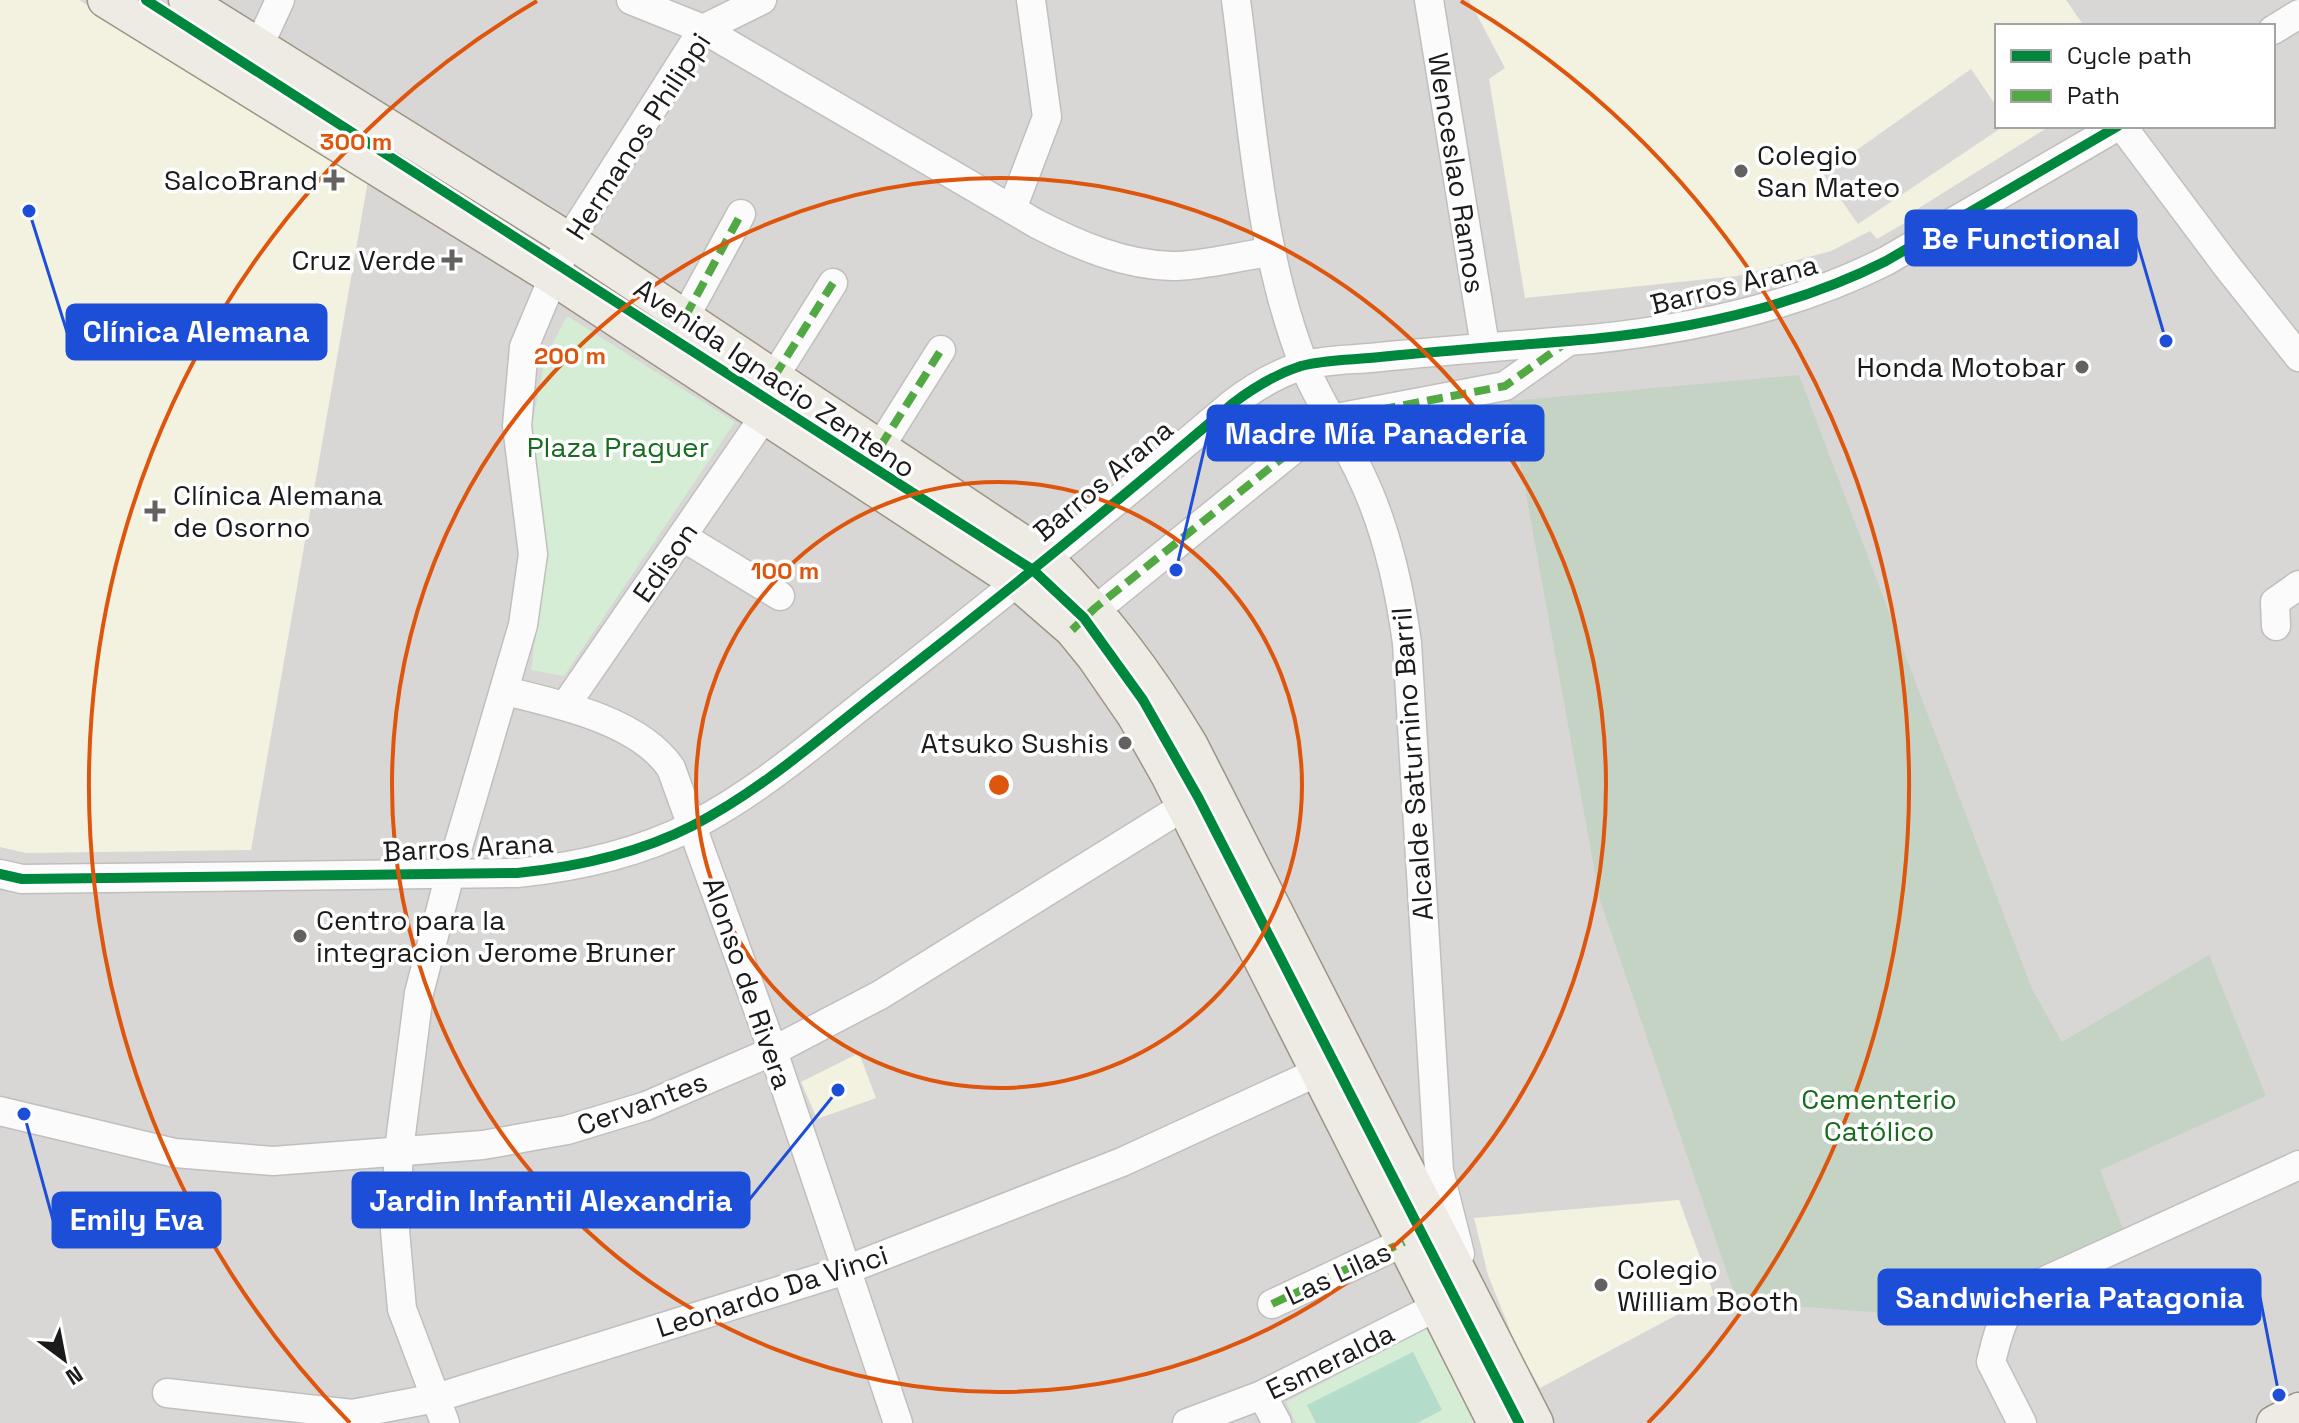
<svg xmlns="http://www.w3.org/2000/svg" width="2299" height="1423" font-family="'Space Grotesk',sans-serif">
  <rect width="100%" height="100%" fill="#eae7e4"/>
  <path fill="#d9d7d5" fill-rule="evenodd" d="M0 0H2299V1423H0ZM1997 26H2273V126H1997Z"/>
  <g fill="#f3f2e0">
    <path d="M0 0H79L369 175 251 850 26 853 0 847Z"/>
    <path d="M1469 0H2066L2084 26H1997V126H2050L1906 216 1908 221 1877 239 1870 231 1831 251 1737 276 1525 298 1489 79 1505 68Z"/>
    <path d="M859 1053 876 1098 817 1119 801 1082Z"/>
    <path d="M1679 1200 1714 1295 1540 1388 1518 1350 1488 1275 1474 1218Z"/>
  </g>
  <path fill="#c5d3c4" d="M1799 375 2032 989 2062 1042 2209 955 2266 1096 2100 1170 2127 1239 2012 1304 1940 1323 1886 1313 1737 1302 1600 900 1509 401Z"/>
  <g fill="#d4edd4">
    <path d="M567 316 735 422 564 676 531 670 547 555 532 426 545 358Z"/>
    <path d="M1433 1325 1481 1423H1296L1286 1402Z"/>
  </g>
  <path fill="#b4dcca" d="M1413 1352 1442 1410 1417 1423H1316L1307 1405Z"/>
  <path fill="#dad8d7" d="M1971 69 1997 107V126H2004L1858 224 1823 174Z"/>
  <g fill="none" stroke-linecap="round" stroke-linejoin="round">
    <defs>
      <g id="minor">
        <path d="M631 0 703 29 1037 224C1078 245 1124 265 1172 266 1202 266 1239 256 1270 252"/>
        <path d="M1236 0C1252 120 1259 251 1304 365 1319 402 1343 437 1360 473 1386 526 1399 584 1407 643L1439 1171 1460 1254"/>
        <path d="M1429 0 1485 346"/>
        <path d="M2273 30 2299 14"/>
        <path d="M241 85 280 0"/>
        <path d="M2122 126 2226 265 2299 357"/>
        <path d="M1012 209 1047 117 1031 0"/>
        <path d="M685 317 741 214"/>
        <path d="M774 377 833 283"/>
        <path d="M880 447 941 350"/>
        <path d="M683 537 780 596"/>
        <path d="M1078 624 1331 419 1505 386 1567 342"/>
        <path d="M2276 626 2275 602 2299 585"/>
        <path d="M505 691C558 704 638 720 671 768L773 1051 898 1423"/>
        <path d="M565 706 764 417"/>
        <path d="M0 874 22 879 517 873C577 867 637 854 692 826 762 790 822 736 884 688 1002 596 1118 501 1232 404 1253 388 1276 374 1301 366 1326 359 1355 360 1380 357 1451 350 1522 345 1592 339 1691 329 1797 306 1886 261L2118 126"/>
        <path d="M0 1111 175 1153 273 1161 483 1145 567 1130 646 1106 773 1051 880 995 1202 795"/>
        <path d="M1272 1304 1404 1242"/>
        <path d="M167 1393 352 1414 436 1398 846 1270 1122 1162 1335 1064"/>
        <path d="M1262 1395 1277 1423"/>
        <path d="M445 1423 402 1309 395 1231 399 1150 419 993 450 874 523 625 533 554 517 426 524 347 569 240 703 29 762 0"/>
        <path d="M1187 1423 1262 1395 1454 1298"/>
        <path d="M2022 1423 1991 1362C2000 1324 2005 1305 2040 1283L2299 1165"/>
      </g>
      <g id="major">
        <path d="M105 0 552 277 1018 583 1072 630 1094 657 1134 715 1168 775 1495 1423"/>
        <path d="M186 0 569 240 1046 558C1106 619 1146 671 1190 744L1536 1423"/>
        <path d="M2274 1423 2299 1410"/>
      </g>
    </defs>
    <use href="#minor" stroke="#c1bfbe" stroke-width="31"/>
    <use href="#major" stroke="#9c9484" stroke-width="37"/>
    <use href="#minor" stroke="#fcfbfb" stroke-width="28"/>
    <use href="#major" stroke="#eeeae4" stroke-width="34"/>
    <g stroke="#52a943" stroke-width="8" stroke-dasharray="16 8" stroke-linecap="butt">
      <path d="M685 317 741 214"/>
      <path d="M774 377 833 283"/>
      <path d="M880 447 941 350"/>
      <path d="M1072 630 1095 608 1331 419 1505 386 1564 344"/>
      <path d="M1272 1304 1404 1242"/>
    </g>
    <defs>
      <g id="cycleway">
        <path d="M146 0 1033 570 1084 618 1143 700 1198 797 1519 1423"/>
        <path d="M0 874 22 879 517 873C577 867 637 854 692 826 762 790 822 736 884 688 1002 596 1118 501 1232 404 1253 388 1276 374 1301 366 1326 359 1355 360 1380 357 1451 350 1522 345 1592 339 1691 329 1797 306 1886 261L2118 126"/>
      </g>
    </defs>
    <use href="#cycleway" stroke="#fff" stroke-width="15"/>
    <use href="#cycleway" stroke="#00873e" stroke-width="10"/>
  </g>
  <g fill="none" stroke="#de560d" stroke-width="4">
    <circle cx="999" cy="785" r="303"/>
    <circle cx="999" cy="785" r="607"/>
    <path d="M350 1423A910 910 0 0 1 537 1M1461 1A910 910 0 0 1 1648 1423"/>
  </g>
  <g fill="#636261" stroke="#fff" stroke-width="3">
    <circle cx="1741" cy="171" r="8"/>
    <path d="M330 168h8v8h8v8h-8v8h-8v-8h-8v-8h8z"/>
    <path d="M448 248h8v8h8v8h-8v8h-8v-8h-8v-8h8z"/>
    <circle cx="2082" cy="367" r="8"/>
    <path d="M151 499h8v8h8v8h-8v8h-8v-8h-8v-8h8z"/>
    <circle cx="1125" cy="743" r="8"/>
    <circle cx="300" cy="936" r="8"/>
    <circle cx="1601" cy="1285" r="8"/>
  </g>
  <g text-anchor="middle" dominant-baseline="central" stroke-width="7" stroke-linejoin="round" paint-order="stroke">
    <g font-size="28" fill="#1b1b1b" stroke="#fff">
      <text transform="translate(638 136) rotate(-57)">Hermanos Philippi</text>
      <text transform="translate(1457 173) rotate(81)">Wenceslao Ramos</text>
      <text transform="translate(1734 284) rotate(-14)">Barros Arana</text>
      <text transform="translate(775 378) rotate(34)">Avenida Ignacio Zenteno</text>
      <text transform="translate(1103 480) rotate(-40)">Barros Arana</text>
      <text transform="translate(665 562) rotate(-55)">Edison</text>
      <text transform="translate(1412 764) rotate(-94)">Alcalde Saturnino Barril</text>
      <text transform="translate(468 847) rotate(-3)">Barros Arana</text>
      <text transform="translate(748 983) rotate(71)">Alonso de Rivera</text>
      <text transform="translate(642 1103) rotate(-20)">Cervantes</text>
      <text transform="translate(1338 1273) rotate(-25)">Las Lilas</text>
      <text transform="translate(772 1291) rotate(-18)">Leonardo Da Vinci</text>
      <text transform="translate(1330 1361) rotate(-26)">Esmeralda</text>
    </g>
    <g font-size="28" fill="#1b1b1b" stroke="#fff" text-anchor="start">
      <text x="1757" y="155">Colegio<tspan x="1757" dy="32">San Mateo</tspan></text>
      <text x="318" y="180" text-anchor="end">SalcoBrand</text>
      <text x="436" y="260" text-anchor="end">Cruz Verde</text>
      <text x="2066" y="367" text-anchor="end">Honda Motobar</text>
      <text x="173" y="495">Clínica Alemana<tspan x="173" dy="32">de Osorno</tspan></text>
      <text x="1109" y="743" text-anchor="end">Atsuko Sushis</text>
      <text x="316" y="920">Centro para la<tspan x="316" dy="32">integracion Jerome Bruner</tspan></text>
      <text x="1617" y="1269">Colegio<tspan x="1617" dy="32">William Booth</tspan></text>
    </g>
    <g font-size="28" fill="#176c1e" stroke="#fff">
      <text x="618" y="447">Plaza Praguer</text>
      <text x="1879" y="1099">Cementerio<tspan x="1879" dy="32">Católico</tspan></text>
    </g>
  </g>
  <circle cx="999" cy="785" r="12" fill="#de560d" stroke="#fff" stroke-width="4"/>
  <g font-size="24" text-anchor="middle" font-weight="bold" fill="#de560d" stroke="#fff" stroke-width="7" stroke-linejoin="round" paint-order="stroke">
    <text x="356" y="150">300 m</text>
    <text x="570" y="364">200 m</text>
    <text x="785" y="579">100 m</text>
  </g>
  <path fill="none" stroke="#1d4ed8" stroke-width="3" d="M2166 341L2136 238M29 211L67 332M1176 570L1208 433M838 1090L749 1200M24 1114L53 1220M2279 1395L2260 1297"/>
  <g fill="#1d4ed8" stroke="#fff" stroke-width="3">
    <circle cx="2166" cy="341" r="8"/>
    <circle cx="29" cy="211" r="8"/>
    <circle cx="1176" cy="570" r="8"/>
    <circle cx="838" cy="1090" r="8"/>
    <circle cx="24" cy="1114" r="8"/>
    <circle cx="2279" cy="1395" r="8"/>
  </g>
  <g fill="#1d4ed8" stroke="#1d4ed8" stroke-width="3">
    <rect x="1906" y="211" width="230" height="54" rx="8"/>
    <rect x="67" y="305" width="259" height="54" rx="8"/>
    <rect x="1208" y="406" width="335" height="54" rx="8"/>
    <rect x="353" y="1173" width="396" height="54" rx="8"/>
    <rect x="53" y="1193" width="167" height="54" rx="8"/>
    <rect x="1879" y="1270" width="381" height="54" rx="8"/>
  </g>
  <g font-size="30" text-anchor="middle" font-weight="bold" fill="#fff">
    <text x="2021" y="249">Be Functional</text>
    <text x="196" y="342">Clínica Alemana</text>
    <text x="1376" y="444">Madre Mía Panadería</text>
    <text x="551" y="1211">Jardin Infantil Alexandria</text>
    <text x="137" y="1230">Emily Eva</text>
    <text x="2070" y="1308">Sandwicheria Patagonia</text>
  </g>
  <rect x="1995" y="24" width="280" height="104" fill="#ffffff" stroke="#a4a4a4" stroke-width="2"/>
  <rect x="2011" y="50" width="40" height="12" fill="#00873e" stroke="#a4a4a4" stroke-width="2"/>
  <text x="2067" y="64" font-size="24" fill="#1b1b1b">Cycle path</text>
  <rect x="2011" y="90" width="40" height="12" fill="#52a943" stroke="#a4a4a4" stroke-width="2"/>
  <text x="2067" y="104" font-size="24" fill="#1b1b1b">Path</text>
  <g transform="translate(64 1359) rotate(148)" stroke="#ffffff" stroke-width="6" paint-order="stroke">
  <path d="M0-6L14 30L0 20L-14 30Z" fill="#1b1b1b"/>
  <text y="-12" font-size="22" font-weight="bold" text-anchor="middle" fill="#1b1b1b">N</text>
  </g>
</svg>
